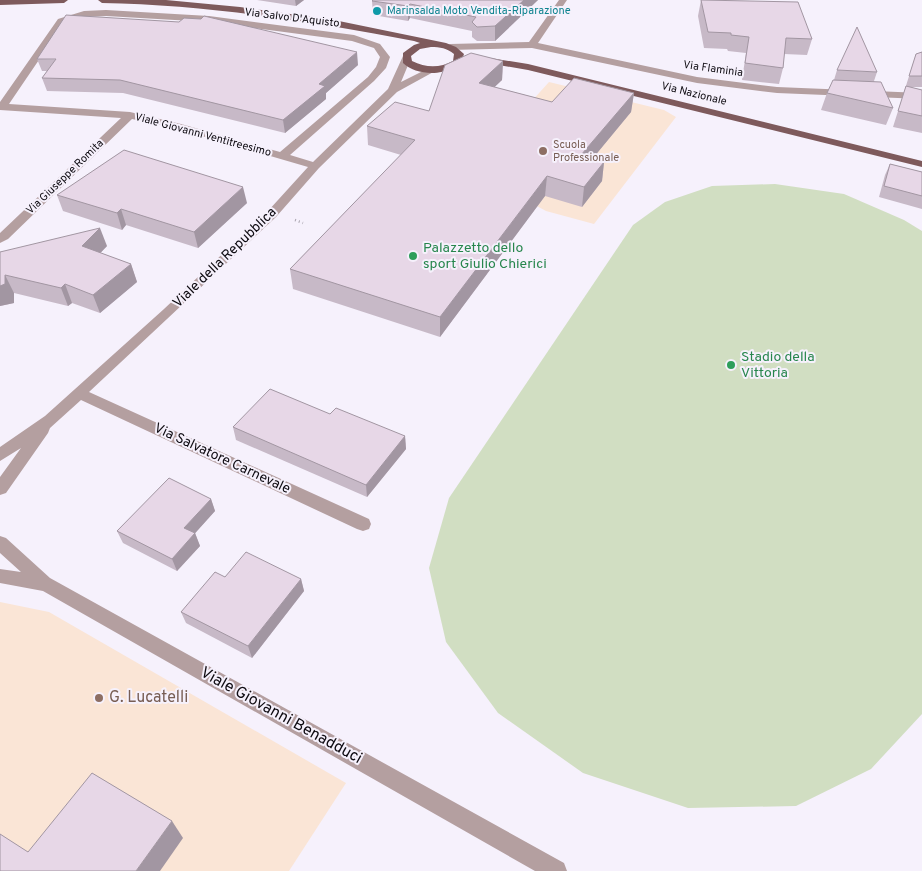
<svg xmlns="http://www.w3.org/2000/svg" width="922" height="871" font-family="Overpass,sans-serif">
  <rect width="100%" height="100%" fill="#f6f1fc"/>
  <g fill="#fae5d6">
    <path d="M549 82 664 110 676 117 594 224 546 211 504 188 521 113Z"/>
    <path d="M0 602 49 612 346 783 289 871H0Z"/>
  </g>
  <path fill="#d1dec2" d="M775 184 844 194 904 220 922 231V714L871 769 796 806 688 808 583 773 498 713 446 642 429 568 449 498 633 225 665 202 712 186Z"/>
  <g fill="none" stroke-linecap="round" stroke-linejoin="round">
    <path stroke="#a8a3ad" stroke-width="2.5" stroke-dasharray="1 3" stroke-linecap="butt" d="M295 220 303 223"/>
    <g fill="#b49fa0" fill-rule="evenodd">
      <path d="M559 0H567L538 43 697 77 777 87 922 93V99L777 93 697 83 532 48 450 50 445 47 450 44 529 42Z"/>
      <path d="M106 10 209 16 354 35 380 44 390 57 386 68 374 81 290 155 313 162 388 89 403 56 406 55 411 58 401 82 429 68H435L437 70 397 92 319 168 276 217 89 392 369 519 371 524 369 529 363 531 357 529 81 400 50 428 48 433 6 493 0 495V477L21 448 0 461V447L45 416 164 309 268 211 308 167 174 128 132 119 8 239 0 243V233L121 118 0 110V102L58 19 84 11ZM106 16 209 22 352 41 374 48 380 57 376 67 368 77 280 152 181 124 130 112 9 104 64 23 85 17Z"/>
      <path d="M0 536 6 538 50 578 564 863 567 871H535L43 591 0 583V569L21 572 0 553Z"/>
    </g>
    <g fill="#7e5a5c" fill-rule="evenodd">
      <path d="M0 0H68L64 3 0 5Z"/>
      <path d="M98 0H166L240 7 334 20 446 43 456 47 464 54C458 77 418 78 403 63V53L414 45 420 43 414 41C310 21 208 5 102 3ZM431 47C440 47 447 48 454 54L453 61C440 68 426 68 412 61L411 56 420 49Z"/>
      <path d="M484 57 528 64 922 161V167L528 70 481 62 479 60Z"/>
    </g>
  </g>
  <g fill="#c7b9c7">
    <path d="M257 0H304L296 6Z"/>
    <path d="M373 0H538L495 41H477L472 37V31L410 18 408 21 373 15 372 1Z"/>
    <path d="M701 0 812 39 807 55 784 54 783 68 779 84 742 80 746 53 728 51 727 49 704 48 698 16Z"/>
    <path d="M922 52V87H910L922 90V133L893 127 916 54Z"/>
    <path d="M37 59 358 65 326 93V99L285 133 123 93 47 91 42 78 47 71H42Z"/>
    <path d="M503 61 502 80 494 87 552 102 634 93 631 112 593 158 604 162 602 181 582 207 545 196 440 337 293 289 290 269 401 155 368 145 367 126 429 111Z"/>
    <path d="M837 70 877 72 874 81 893 108 886 125 821 110 827 93 834 80Z"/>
    <path d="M890 164 922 172V209L879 197 885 175Z"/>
    <path d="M57 195 247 203 198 248 126 225 122 230 63 211Z"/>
    <path d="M107 246 100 253 131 264 137 282 100 313 72 303 68 306 14 293V303L0 306V252Z"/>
    <path d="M330 414 405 436 406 449 367 497 236 440 233 427Z"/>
    <path d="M211 499 215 511 195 533 200 546 177 571 123 543 117 531Z"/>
    <path d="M225 577 301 579 304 591 252 658 186 623 181 612Z"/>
  </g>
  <g fill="#a296a2">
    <path d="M295 0H304L296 6Z"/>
    <path d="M524 0H538L495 41V26Z"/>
    <path d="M410 4V18L408 21V6Z"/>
    <path d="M357 52 358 65 326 93V99L285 133 283 120 319 84Z"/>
    <path d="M503 61 502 80 479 102V83Z"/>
    <path d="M634 93 631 112 579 175 581 155Z"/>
    <path d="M604 162 602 181 582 207 584 187Z"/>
    <path d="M547 176 545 196 440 337V317Z"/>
    <path d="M243 187 247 203 198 248 194 232Z"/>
    <path d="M121 209 126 225 122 230 117 213Z"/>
    <path d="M100 228 107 246 89 265 82 246Z"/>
    <path d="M131 264 137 282 100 313 93 295Z"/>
    <path d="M5 275 14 293V303L0 306V286Z"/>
    <path d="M65 284 72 303 68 306 61 288Z"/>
    <path d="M405 436 406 449 367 497 366 485Z"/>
    <path d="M211 499 215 511 189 540 184 528Z"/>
    <path d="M195 533 200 546 177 571 172 559Z"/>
    <path d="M301 579 304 591 252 658 248 646Z"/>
    <path d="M172 821 183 838 160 871H136Z"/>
  </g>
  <g fill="#e7d7e7" stroke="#a296a2">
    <path d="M373 0H524L495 26 477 27 472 22 476 17 410 4 408 6 372 1Z"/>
    <path d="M701 0 798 2 812 39 786 38 783 68 745 63 749 37 731 35V33L708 32Z"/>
    <path d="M66 15 179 22 184 18 201 19 204 16 357 52 319 84 325 86 283 120 120 80 42 78 56 59H37Z"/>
    <path d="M857 27 877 72 837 70Z"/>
    <path d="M922 52V76H909L916 54Z"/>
    <path d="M471 53 503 61 479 83 552 102 574 78 634 93 581 155 604 162 584 187 547 176 440 317 290 269 415 140 367 126 395 102 429 111 445 65Z"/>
    <path d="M833 80 881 82 893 108 827 93Z"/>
    <path d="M906 86 922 90V116L898 111Z"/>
    <path d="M124 150 243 187 194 232 121 209 117 213 57 195Z"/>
    <path d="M890 164 922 172V196L884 186Z"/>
    <path d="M100 228 82 246 131 264 93 295 65 284 61 288 5 275V284L0 286V252Z"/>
    <path d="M270 389 330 414 336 408 405 436 366 485 233 427Z"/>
    <path d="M169 478 211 499 184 528 195 533 172 559 117 531Z"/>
    <path d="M246 552 301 579 248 646 181 612 215 572 225 577Z"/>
    <path d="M92 773 172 821 136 871H0V834L28 852Z"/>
  </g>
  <circle fill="#0f9aa8" stroke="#f6f1fc" stroke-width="2" cx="377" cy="11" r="5"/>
  <g fill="#8d6e63" stroke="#f6f1fc" stroke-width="2">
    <circle cx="543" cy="151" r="5"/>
    <circle cx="99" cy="698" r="5"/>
  </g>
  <g fill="#2e9e5b" stroke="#f6f1fc" stroke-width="2">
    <circle cx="413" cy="256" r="5"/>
    <circle cx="731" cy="365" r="5"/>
  </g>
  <g text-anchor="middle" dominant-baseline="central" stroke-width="4" stroke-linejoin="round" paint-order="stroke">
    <g font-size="11" fill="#0d838f" stroke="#f6f1fc" text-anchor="start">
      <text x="387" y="11">Marinsalda Moto Vendita-Riparazione</text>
    </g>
    <g font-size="11" fill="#0e0b11" stroke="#f6f1fc">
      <text transform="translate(292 18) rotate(7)">Via Salvo D'Aquisto</text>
      <text transform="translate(713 69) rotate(8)">Via Flaminia</text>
      <text transform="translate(694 94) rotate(14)">Via Nazionale</text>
      <text transform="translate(203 135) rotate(15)">Viale Giovanni Ventitreesimo</text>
      <text transform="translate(65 177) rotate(-44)">Via Giuseppe Romita</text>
    </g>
    <g font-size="11" fill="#785e54" stroke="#f6f1fc" text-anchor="start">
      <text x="553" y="145">Scuola<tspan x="553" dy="13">Professionale</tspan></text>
    </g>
    <g font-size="14" fill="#27864d" stroke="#f6f1fc" text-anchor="start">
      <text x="423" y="248">Palazzetto dello<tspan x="423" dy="16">sport Giulio Chierici</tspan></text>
      <text x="741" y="357">Stadio della<tspan x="741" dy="16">Vittoria</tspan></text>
    </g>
    <g font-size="14" fill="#0e0b11" stroke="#f6f1fc">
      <text transform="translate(225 258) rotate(-44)">Viale della Repubblica</text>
      <text transform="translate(222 459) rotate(25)">Via Salvatore Carnevale</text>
    </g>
    <g font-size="16" fill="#785e54" stroke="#f6f1fc" text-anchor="start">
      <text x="109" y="698">G. Lucatelli</text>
    </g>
    <g font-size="16" fill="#0e0b11" stroke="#f6f1fc">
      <text transform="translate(281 716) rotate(29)">Viale Giovanni Benadduci</text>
    </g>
  </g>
</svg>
